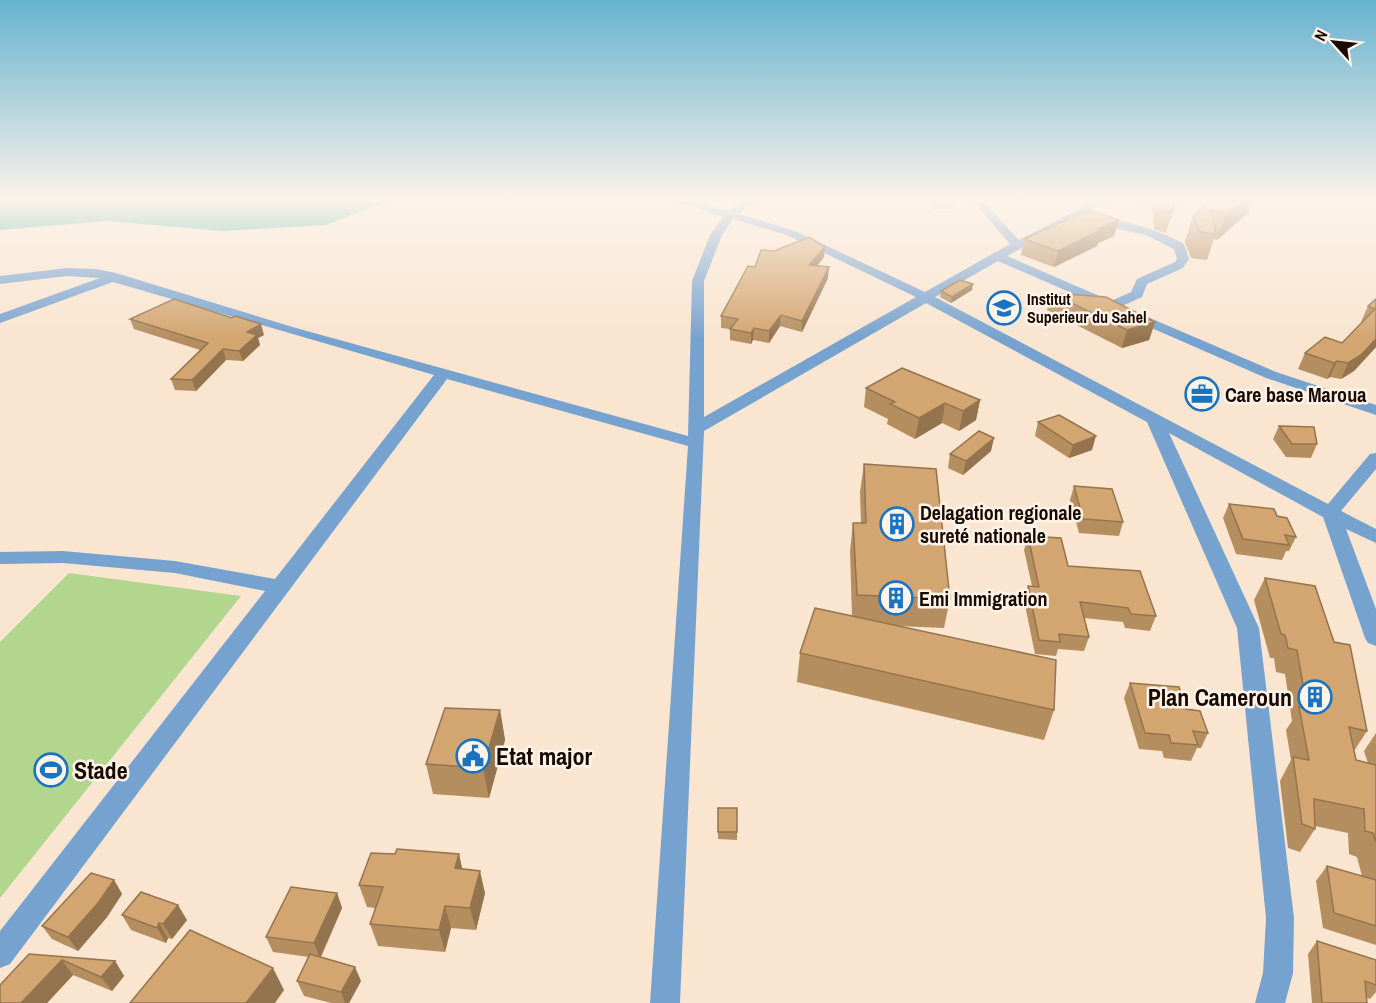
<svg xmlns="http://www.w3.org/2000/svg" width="1376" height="1003" font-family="'Archivo Narrow',sans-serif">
  <rect width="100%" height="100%" fill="#f9e5d0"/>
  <path fill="#b3d68f" d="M69 573 241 596 0 898V642Z"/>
  <path fill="#44b0aa" d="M0 199H393L326 225 222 231 107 221 0 230Z"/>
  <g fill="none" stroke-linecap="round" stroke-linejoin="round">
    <path fill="#76a2cf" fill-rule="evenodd" d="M670 199H685L728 211 747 199H758L739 214 795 231 925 292 1010 244 971 199H981L1019 240 1099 199H1111L1007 256 1111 301 1131 292 1137 279 1175 262 1177 259 1174 249 1146 235 1091 223V219C1114 215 1165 232 1184 244L1189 259 1183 268 1147 284 1142 297 1122 306 1276 372 1376 405V415L1266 378 998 261 935 297 1328 504 1370 454 1376 453V469L1341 511 1376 529V543L1346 529 1376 609V646L1368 643 1365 638 1323 517 1169 433 1259 628 1294 918 1293 973 1285 1003H1255L1263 973 1266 918 1237 628 1147 422 926 303 704 431 680 1003H650L688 446 447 379 10 964 0 968V931L265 591 175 573 63 563 0 564V552L63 551 175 561 275 579 434 375 113 282 0 323V314L100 278 67 276 0 284V276L67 268 96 269 116 273 296 328 688 436 692 281 710 235 723 217ZM733 219 787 235 916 297 704 417V281L722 235Z"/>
  </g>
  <g fill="#b58e60">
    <path d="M930 199H955L953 209H934Z"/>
    <path d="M1133 199H1178L1165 233 1154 229 1152 202Z"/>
    <path d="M1212 199H1252L1248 213 1217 240 1214 239 1207 260 1191 258 1185 242 1193 216Z"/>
    <path d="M1119 220 1114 236 1098 243 1097 246 1054 267 1021 255 1024 239Z"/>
    <path d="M824 257 817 266 828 278 802 332 780 326 769 343 753 340 751 344 730 340V329L721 328V316L755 267Z"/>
    <path d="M972 290 951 303 940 297 941 291Z"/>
    <path d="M1051 293 1155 322 1149 340 1122 348 1047 310Z"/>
    <path d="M1376 299V347L1354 371 1341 379 1330 377 1327 379 1298 369 1305 353 1342 343 1362 322H1361L1368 306Z"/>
    <path d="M130 319 264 335 258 338 260 345 243 361 226 360 196 391 175 390 171 379 200 350 134 329Z"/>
    <path d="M866 388 980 400 976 420 959 431 942 423 915 439 887 424 888 419 864 407Z"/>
    <path d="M1038 422 1092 450 1069 458 1035 436Z"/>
    <path d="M1279 426 1317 444 1311 458 1286 457 1273 439Z"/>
    <path d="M991 451 963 475 948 468 950 454Z"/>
    <path d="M864 464 950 599 944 628 897 626 1054 710 1044 740 797 682 800 653 852 616 850 551 853 523H861L860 492Z"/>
    <path d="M1074 486 1123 522 1119 536 1079 533 1070 500Z"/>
    <path d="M1229 504 1277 516 1296 537 1289 551H1286L1282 560 1236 554 1223 518Z"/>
    <path d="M1028 536 1068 566 1156 616 1150 631 1125 628 1123 622 1084 618 1089 637 1084 651 1058 649 1056 656 1035 654 1024 600 1028 586H1032L1024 550Z"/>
    <path d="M1265 578 1334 642 1367 731 1354 751 1356 760 1368 763 1364 751 1376 733V945L1323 928 1316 881 1327 866 1362 876 1357 857 1349 854 1348 833 1315 826V829L1300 852 1288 848 1280 781 1291 760 1286 730 1292 721 1285 674 1276 672 1274 658H1270L1254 600Z"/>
    <path d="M1130 683 1186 709 1208 733 1201 748H1197L1191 761 1164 758 1162 751 1139 749 1124 698Z"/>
    <path d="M500 710 505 740 489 798 433 794 426 764Z"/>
    <path d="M718 808H737V840L718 839Z"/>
    <path d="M459 854 462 869 485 893 476 930 451 928 445 952 378 946 370 924 375 908 367 907 359 885Z"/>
    <path d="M114 880 122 894 107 917 78 951 52 939 42 926Z"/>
    <path d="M337 893 342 908 321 957 361 981 349 1003H331L304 996 297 981 309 957 273 952 266 937Z"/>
    <path d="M122 915 187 920 172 939 168 938 166 943 131 930Z"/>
    <path d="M1317 941 1376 960V992L1370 999 1367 998V1003H1312L1308 954Z"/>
    <path d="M29 954 115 961 124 976 112 991 73 975 47 1003H0Z"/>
  </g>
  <g fill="#94744e">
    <path d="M1176 199H1178L1165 233 1171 213Z"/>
    <path d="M1244 199H1252L1248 213 1217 240 1226 214Z"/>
    <path d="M1119 220 1114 236 1098 243 1097 246 1054 267 1058 251 1097 229Z"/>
    <path d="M825 247 824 257 809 276V265Z"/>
    <path d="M829 267 828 278 802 332V321Z"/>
    <path d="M973 284 972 290 951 303 952 297Z"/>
    <path d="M781 315 780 326 769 343V331Z"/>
    <path d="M1155 322 1149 340 1122 348 1127 330Z"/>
    <path d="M261 324 264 335 258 338 260 345 243 361 239 351 247 332Z"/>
    <path d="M754 328 753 340 751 344V333Z"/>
    <path d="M1376 339V347L1354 371 1341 379 1348 363Z"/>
    <path d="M223 349 226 360 196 391 192 380Z"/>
    <path d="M1337 361 1330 377 1327 379 1334 363Z"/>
    <path d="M980 400 976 420 959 431 963 411Z"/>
    <path d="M945 403 942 423 915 439 919 418Z"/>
    <path d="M1096 436 1092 450 1069 458 1073 445Z"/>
    <path d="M994 438 991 451 963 475 966 461Z"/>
    <path d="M500 710 505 740 489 798 483 768Z"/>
    <path d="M459 854 464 877 455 868Z"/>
    <path d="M480 871 485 893 476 930 470 908Z"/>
    <path d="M114 880 122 894 107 917 78 951 68 937Z"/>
    <path d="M337 893 342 908 320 958 314 943Z"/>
    <path d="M178 905 187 920 172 939 163 924Z"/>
    <path d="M445 906 451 928 445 952 439 930Z"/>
    <path d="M159 923 168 938 166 943 157 928Z"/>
    <path d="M62 960 73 975 47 1003H21Z"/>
    <path d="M115 961 124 976 112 991 101 977Z"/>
    <path d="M355 967 361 981 349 1003H345L341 992Z"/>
    <path d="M273 968 284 990 275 1003H246Z"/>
  </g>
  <g fill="#d3a570" stroke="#94744e" stroke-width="1.5">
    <path d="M1159 199H1176L1171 213 1160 209Z"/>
    <path d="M1212 199H1244L1226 214 1211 210 1216 234 1200 232 1193 216Z"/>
    <path d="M1092 211 1119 220 1097 229 1101 230 1058 251 1024 239 1084 212Z"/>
    <path d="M809 237 825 247 809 265 829 267 802 321 781 315 769 331 754 328 751 333 730 329 738 319 721 316 748 266 755 267 761 250 774 251Z"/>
    <path d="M960 280 973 284 952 297 941 291Z"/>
    <path d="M1051 293 1106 297 1155 322 1127 330Z"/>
    <path d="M174 299 232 318 235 316 261 324 247 332 257 335 239 351 223 349 192 380 171 379 208 343 130 319Z"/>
    <path d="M1376 299V339L1361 355 1348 363 1337 361 1334 363 1305 353 1325 337 1342 343 1375 309 1368 306Z"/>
    <path d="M902 368 980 400 963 411 945 403 919 418 890 404 895 402 866 388Z"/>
    <path d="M1059 415 1096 436 1073 445 1038 422Z"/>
    <path d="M1279 426 1314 427 1317 444H1292Z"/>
    <path d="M979 431 994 438 966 461 950 454Z"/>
    <path d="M864 464 936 469 950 599 857 595 853 523H866Z"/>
    <path d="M1074 486 1112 489 1123 522 1083 519Z"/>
    <path d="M1229 504 1274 509 1277 516 1287 518 1296 537 1285 535 1289 545 1243 539Z"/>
    <path d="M1028 536 1061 538 1068 566 1140 571 1156 616 1131 614 1128 608 1080 602 1089 637 1059 634 1060 642 1039 640 1028 586 1039 587Z"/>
    <path d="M1265 578 1315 586 1334 642 1350 645 1367 731 1349 727 1356 760 1376 765V842L1373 833 1365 831 1364 809 1314 799 1315 829 1302 824 1293 757 1309 760 1299 707 1307 708 1297 650 1288 648 1285 635 1281 634Z"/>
    <path d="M815 608 1056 660 1054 710 800 653Z"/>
    <path d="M1130 683 1179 687 1186 709 1200 711 1208 733 1193 731 1198 745 1171 743 1169 735 1145 733Z"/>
    <path d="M445 708 500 710 483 768 426 764Z"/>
    <rect x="718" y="808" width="19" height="24"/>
    <path d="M397 849 459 854 455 868 480 871 470 908 445 906 439 930 370 924 383 887 359 885 371 853 395 854Z"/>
    <path d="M1327 866 1376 880V926L1334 913Z"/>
    <path d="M91 873 114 880 98 903 68 937 42 926Z"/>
    <path d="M291 887 337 893 314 943 266 937Z"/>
    <path d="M141 892 178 905 163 924 159 923 157 928 122 915Z"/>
    <path d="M190 930 273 968 246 1003H130Z"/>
    <path d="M1317 941 1376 960V985L1365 981 1367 1003H1322Z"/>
    <path d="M29 954 115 961 101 977 62 960 21 1003H0V985Z"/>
    <path d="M310 954 355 967 341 992 297 981Z"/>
  </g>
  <linearGradient id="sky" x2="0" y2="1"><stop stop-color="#66b2cf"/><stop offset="0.59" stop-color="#fcf3ea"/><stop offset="1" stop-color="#fcf3ea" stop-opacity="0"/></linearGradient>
  <rect width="1376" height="339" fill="url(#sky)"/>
  <defs>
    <symbol id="university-ring" viewBox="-11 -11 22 22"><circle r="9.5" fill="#fef4ea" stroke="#1874c1" stroke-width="1.5"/><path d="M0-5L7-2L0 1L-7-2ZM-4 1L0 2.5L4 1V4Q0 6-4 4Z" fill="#1874c1"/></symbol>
    <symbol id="office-ring" viewBox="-11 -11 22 22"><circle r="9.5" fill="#fef4ea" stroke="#1874c1" stroke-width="1.5"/><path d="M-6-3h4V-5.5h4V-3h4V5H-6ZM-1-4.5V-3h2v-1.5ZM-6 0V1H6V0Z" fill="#1874c1"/></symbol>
    <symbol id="building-ring" viewBox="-11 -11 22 22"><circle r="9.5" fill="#fef4ea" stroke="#1874c1" stroke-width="1.5"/><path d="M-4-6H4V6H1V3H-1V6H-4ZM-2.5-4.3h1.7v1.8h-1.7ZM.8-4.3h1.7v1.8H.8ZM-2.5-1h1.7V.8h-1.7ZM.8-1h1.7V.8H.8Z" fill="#1874c1"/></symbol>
    <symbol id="civic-ring" viewBox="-11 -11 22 22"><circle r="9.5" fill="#fef4ea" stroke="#1874c1" stroke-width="1.5"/><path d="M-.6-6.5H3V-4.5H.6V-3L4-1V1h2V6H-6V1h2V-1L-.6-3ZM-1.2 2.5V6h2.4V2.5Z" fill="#1874c1"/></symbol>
    <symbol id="stadium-ring" viewBox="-11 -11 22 22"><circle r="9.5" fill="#fef4ea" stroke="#1874c1" stroke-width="1.5"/><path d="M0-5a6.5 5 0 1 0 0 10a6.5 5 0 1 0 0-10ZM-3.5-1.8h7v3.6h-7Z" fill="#1874c1"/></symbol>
  </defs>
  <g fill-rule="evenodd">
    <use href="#university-ring" x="985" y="289" width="38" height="38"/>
    <use href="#office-ring" x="1183" y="375" width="38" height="38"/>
    <use href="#building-ring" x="878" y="505" width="38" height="38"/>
    <use href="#building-ring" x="877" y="579" width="38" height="38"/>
    <use href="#building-ring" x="1296" y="678" width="38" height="38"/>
    <use href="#civic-ring" x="454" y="737" width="38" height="38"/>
    <use href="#stadium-ring" x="32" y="751" width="38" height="38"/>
  </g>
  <g text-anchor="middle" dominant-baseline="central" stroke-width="5" stroke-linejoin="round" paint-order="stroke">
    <g font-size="16" font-weight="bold" fill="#190900" stroke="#fef4ea" text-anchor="start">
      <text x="1027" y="299">Institut<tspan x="1027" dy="18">Superieur du Sahel</tspan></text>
    </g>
    <g font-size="20" font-weight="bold" fill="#190900" stroke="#fef4ea" text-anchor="start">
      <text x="1225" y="394">Care base Maroua</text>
      <text x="920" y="512">Delagation regionale<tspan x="920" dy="23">sureté nationale</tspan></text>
      <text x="919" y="598">Emi Immigration</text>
    </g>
    <g font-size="24" font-weight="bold" fill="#190900" stroke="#fef4ea" text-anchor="start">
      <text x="1292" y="697" text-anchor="end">Plan Cameroun</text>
      <text x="496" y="756">Etat major</text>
      <text x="74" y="770">Stade</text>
    </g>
  </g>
  <g transform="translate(1334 42) rotate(297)" stroke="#fef4ea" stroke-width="4.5" paint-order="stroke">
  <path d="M0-4.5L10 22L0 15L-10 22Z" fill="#190900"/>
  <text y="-9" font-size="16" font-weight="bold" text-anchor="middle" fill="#190900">N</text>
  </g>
</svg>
